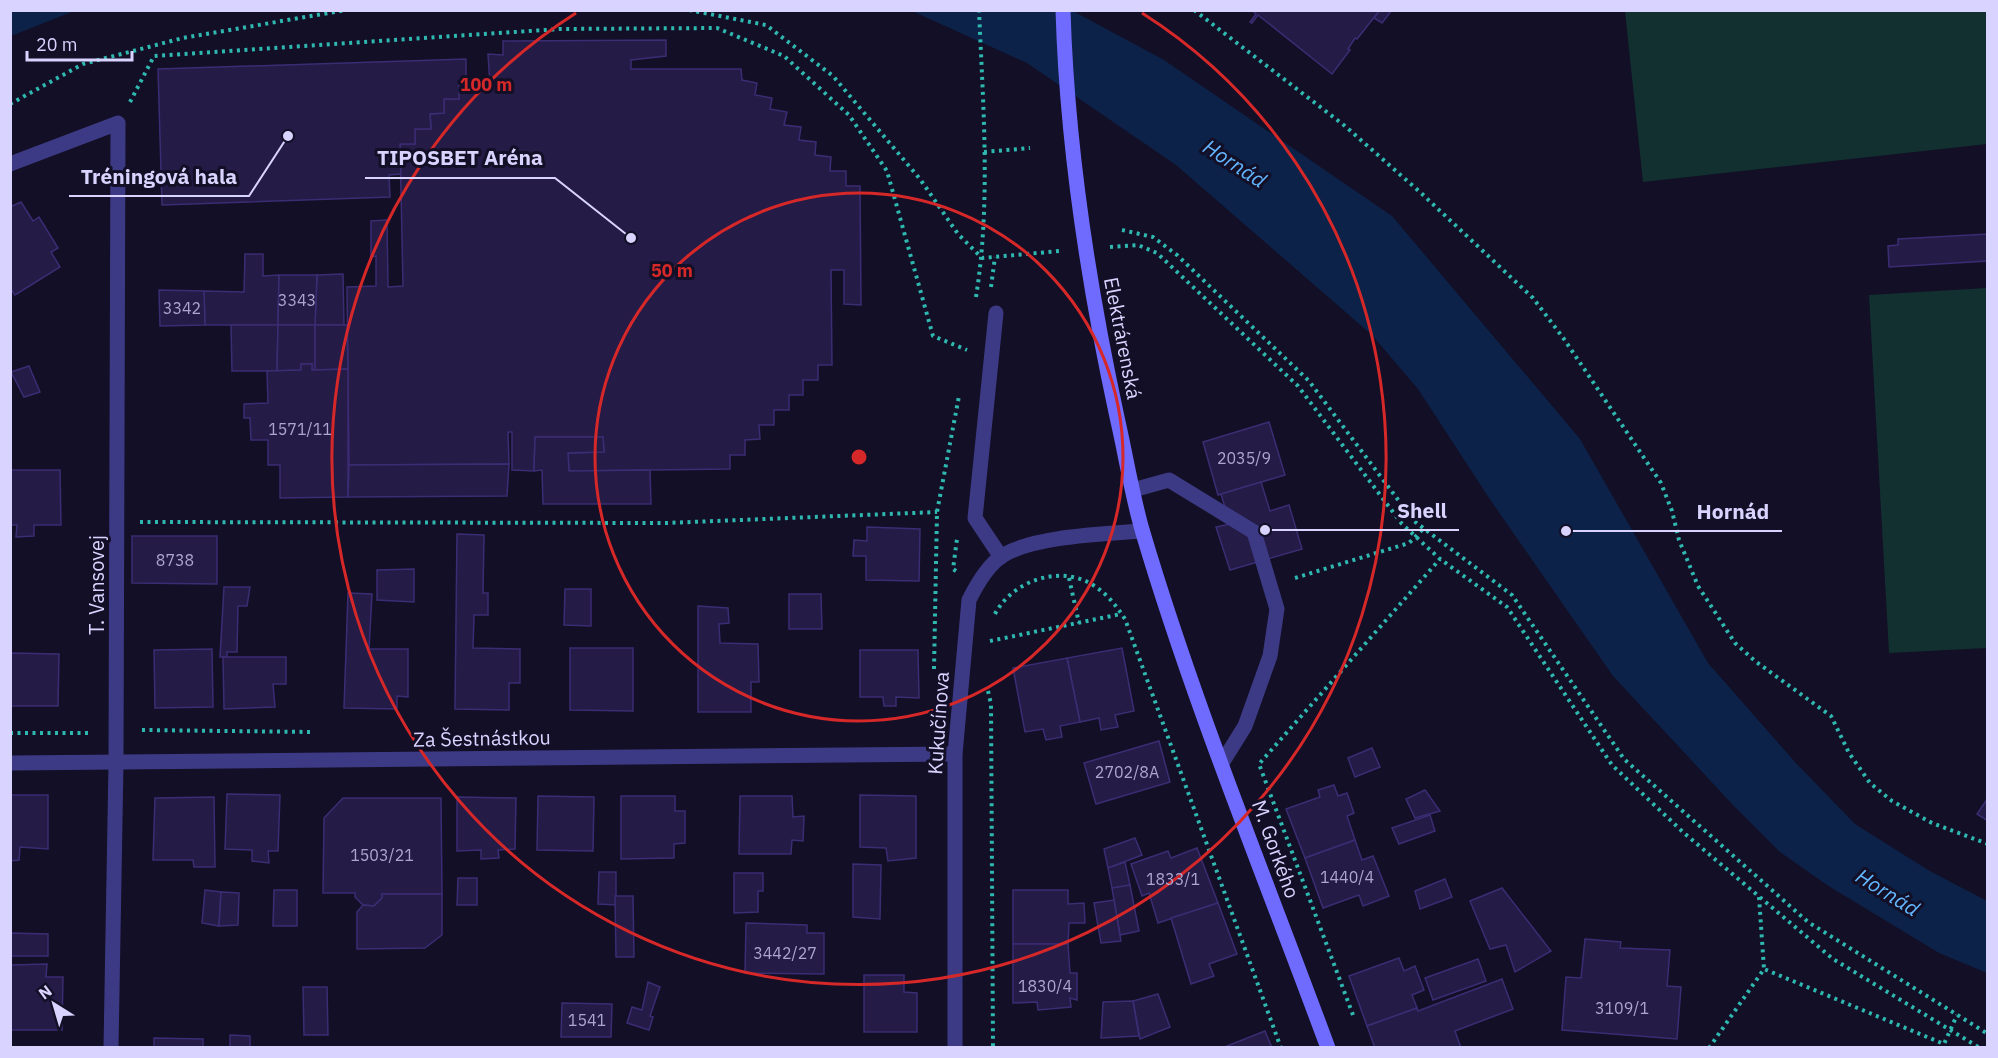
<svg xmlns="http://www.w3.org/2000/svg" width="1998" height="1058" font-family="'IBM Plex Sans',sans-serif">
  <rect width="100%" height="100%" fill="#130f26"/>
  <g fill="#12302f">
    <path d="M1625 11H1987V144L1643 182Z"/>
    <path d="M1987 288V648L1889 653 1869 295Z"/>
  </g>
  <g fill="#0c2248">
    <path d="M11 10H74V11L11 36Z"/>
    <path d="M912 11H1073L1164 60 1392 216 1580 439 1708 663 1795 762 1855 824 1928 870 1987 901V973L1939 953 1827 885 1780 852 1733 805 1613 676 1491 501 1418 389 1372 335 1176 165 1027 63Z"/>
  </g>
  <g fill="#241b47" stroke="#3b2d73" stroke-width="1.5">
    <path d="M1252 10H1380L1357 39 1355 38 1348 49 1350 50 1332 74 1258 15 1252 23 1250 22 1256 14Z"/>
    <path d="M1380 10H1392L1382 23 1374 18Z"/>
    <path d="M666 40V56L631 60V69H741L742 80 757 83 755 95 772 98 770 109 787 112 784 125 801 127 799 140 816 142 815 155 831 157 830 171H846V186H860L861 305 844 304V270H831L832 365H818V380H803V395H789V410H774V425H759L760 439 745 440V455H730V469L569 471 568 453 604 452 603 437H535L534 471 512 470V432H508L509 464 349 465 347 287 376 286V256L371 257V221L387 220 388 287 403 286 400 144H415V129H431L430 114 444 113V99H459V84L490 85 488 54 503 55V41Z"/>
    <path d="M466 59V84H459V99H444V113L430 114 431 129H415V144H400L401 174 389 175 390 197 162 205 158 69Z"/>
    <path d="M21 202 33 221 39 217 58 248 51 252 60 267 15 295 10 288V207Z"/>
    <path d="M1988 234V261L1889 267 1888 246 1898 245V239Z"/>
    <path d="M245 254H263V276L279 275 278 325H205L204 291 244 292Z"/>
    <path d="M343 274 344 325H315L317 275Z"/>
    <path d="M279 275H317L315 325H278Z"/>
    <path d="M159 290 204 291 205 325 160 326Z"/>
    <path d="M231 325H278L277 371H232Z"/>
    <path d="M278 325H315V370H312V364H301V370L277 371Z"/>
    <path d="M315 325H347L348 369 315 370Z"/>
    <path d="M301 364H312V370L348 369V497L280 498V465H268V440H251L250 418H244V404L268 403 267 371 301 370Z"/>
    <path d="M29 366 40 392 24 397 11 372Z"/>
    <path d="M1269 422 1285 475 1218 495 1203 442Z"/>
    <path d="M535 437H603L604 452 568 453 569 471 650 470 651 504H543L542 470 534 471Z"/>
    <path d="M509 464 507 496 348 497 349 465Z"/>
    <path d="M10 470H60L61 525H34V536L16 537 17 525H10Z"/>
    <path d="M1261 482 1270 511 1289 505 1302 549 1230 570 1216 527 1230 524 1221 494Z"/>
    <path d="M867 527 920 529 919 581 866 580V556H853L854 540 867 541Z"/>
    <path d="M457 534 484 535 483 593H488V615H474L473 648 520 649V683H509V710L455 709Z"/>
    <path d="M132 536H217V584L132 583Z"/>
    <path d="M414 569V602L377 600V570Z"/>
    <path d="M224 587H250L247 606H238L237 652H227V657H220Z"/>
    <path d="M565 589H591V626L564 625Z"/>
    <path d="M348 593 372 594 369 649H408V697L397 696V709L344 708Z"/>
    <path d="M789 594H821L822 629H789Z"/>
    <path d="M698 606 728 608 729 623 719 624 720 643 758 644 759 682H751V712H698Z"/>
    <path d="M570 648H633V711L570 710Z"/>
    <path d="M1122 648 1134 711 1115 715 1118 727 1101 730 1099 718 1080 722 1067 658Z"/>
    <path d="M212 649 213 707 155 708 154 650Z"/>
    <path d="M860 650H918L919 698 896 697V706H884L883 697H860Z"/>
    <path d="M10 653 59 654 58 706H10Z"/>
    <path d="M223 657H286V684H273L275 707 224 709Z"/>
    <path d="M1067 658 1080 722 1060 726 1062 737 1046 740 1043 729 1025 732 1013 668Z"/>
    <path d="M1159 741 1170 782 1096 804 1084 763Z"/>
    <path d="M1372 748 1380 767 1355 777 1348 758Z"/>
    <path d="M1334 785 1338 796 1347 793 1354 813 1347 816 1355 840 1305 858 1286 809 1320 797 1318 790Z"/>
    <path d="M1425 790 1440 811 1415 818 1406 799Z"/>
    <path d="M227 794 280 795 278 851H268L269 863 252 861V850L225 849Z"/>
    <path d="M10 795H48V849L20 847 19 860 10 861Z"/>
    <path d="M860 795 916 796V858L888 861 886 848 860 847Z"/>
    <path d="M538 796 594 797 593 851 537 850Z"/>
    <path d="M621 796H675V811H685V843L674 844V858L621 859Z"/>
    <path d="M740 796H792L793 817 804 816 803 841 792 840 791 854H739Z"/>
    <path d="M214 797 215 867H194L193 860H153L155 798Z"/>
    <path d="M457 797 516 798 515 849 498 850 499 858 481 859V850L457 851Z"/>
    <path d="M343 798H441L442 894H382V898L374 906 363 905 355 897V893H323L324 818Z"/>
    <path d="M1988 798V821L1977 814Z"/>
    <path d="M1430 815 1435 831 1399 844 1392 828Z"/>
    <path d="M1135 838 1142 855 1108 868 1104 849Z"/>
    <path d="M1355 840 1362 860 1373 856 1389 896 1363 906 1359 895 1323 908 1305 858Z"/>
    <path d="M1197 848 1218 903 1158 923 1149 893 1142 896 1131 864 1168 851 1171 858Z"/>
    <path d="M1125 862 1130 885 1112 888 1108 868Z"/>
    <path d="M853 864 881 865 880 919 853 917Z"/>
    <path d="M599 872H616V905L598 904Z"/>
    <path d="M734 873H763V891H758V912L734 913Z"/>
    <path d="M458 878H477V905H457Z"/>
    <path d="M1445 879 1452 897 1420 909 1415 891Z"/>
    <path d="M1130 885 1139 931 1120 935 1112 888Z"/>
    <path d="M1502 888 1551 951 1515 972 1506 945 1490 949 1470 901Z"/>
    <path d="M205 890 221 892 219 926 202 923Z"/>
    <path d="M274 890H297V926H273Z"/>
    <path d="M1013 890H1068V904L1084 903 1085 923H1069L1068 944H1013Z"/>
    <path d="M221 892 239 893 238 925 219 926Z"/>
    <path d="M382 894H442V935L425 948 357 949V912L363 905 374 906 382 898Z"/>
    <path d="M615 896H633L634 957H616Z"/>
    <path d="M1114 900 1121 941 1101 943 1094 903Z"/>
    <path d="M1218 903 1237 954 1209 964 1214 976 1191 984 1171 918Z"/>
    <path d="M746 923 807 925V933H824V974L745 973Z"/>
    <path d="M10 933 48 934V956H10Z"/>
    <path d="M1585 939 1621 942 1620 948 1670 950 1667 986 1681 987 1677 1039 1562 1030 1566 977 1581 978Z"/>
    <path d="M1013 944H1068L1070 973H1077V1000L1070 998 1071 1007 1038 1010 1037 1002 1013 1003Z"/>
    <path d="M1399 958 1404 971 1415 966 1424 990 1412 995 1417 1008 1367 1026 1349 976Z"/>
    <path d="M1478 959 1486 981 1433 1000 1425 978Z"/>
    <path d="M47 964 46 977H63L62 1030H10V965Z"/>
    <path d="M864 975H904V992L917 993V1032H864Z"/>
    <path d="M1502 979 1513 1009 1455 1031 1461 1048H1375L1367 1026 1417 1008 1418 1011Z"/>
    <path d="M648 982 660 987 650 1016 653 1017 649 1030 627 1023 632 1007 642 1010Z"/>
    <path d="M303 987H327L328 1035H304Z"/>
    <path d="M1158 994 1170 1027 1140 1039 1133 1001Z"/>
    <path d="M1133 1001 1139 1036 1101 1038 1103 1002Z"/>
    <path d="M562 1003 612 1004 611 1037H561Z"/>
    <path d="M1265 1031 1272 1048H1222Z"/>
    <path d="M230 1035 250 1036V1048H230Z"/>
    <path d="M154 1038 203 1039V1048H154Z"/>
  </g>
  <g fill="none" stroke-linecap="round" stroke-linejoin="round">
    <g stroke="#2fb8b0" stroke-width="4" stroke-dasharray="3 4.5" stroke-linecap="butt">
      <path d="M689 10 766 25 833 76 920 179 958 234 982 258 1060 251"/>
      <path d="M1194 10 1345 126 1421 193 1533 298 1564 339 1661 483 1672 511 1679 540 1698 586 1735 643 1755 661 1831 716 1849 753 1870 783 1892 801 1932 823 1988 844"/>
      <path d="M130 102 154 56 560 29 717 28 784 56 849 115 887 171 933 336 967 350"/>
      <path d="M10 104 83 64 183 38 346 10"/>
      <path d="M984 152 1030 148"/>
      <path d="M1122 230 1153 237 1177 255 1309 381 1414 521 1512 595 1624 759 1808 922 1988 1034"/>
      <path d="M1110 247 1138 245 1157 253 1298 386 1402 524 1440 559 1507 607 1612 765 1684 833 1833 959 1980 1048"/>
      <path d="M991 287 995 257"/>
      <path d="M976 297C991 203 983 105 979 10"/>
      <path d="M140 522 666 523 937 512"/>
      <path d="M956 571 953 569 957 539"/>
      <path d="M1069 578 1079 623"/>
      <path d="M1295 578 1409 543 1424 528"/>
      <path d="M995 614C1012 581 1060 564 1093 585 1107 594 1116 605 1125 619L1281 1048"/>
      <path d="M990 641 1121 614"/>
      <path d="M934 669 937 512 959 396"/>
      <path d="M988 691 991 704 993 1048"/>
      <path d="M142 730 312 732"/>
      <path d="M10 733H91"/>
      <path d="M1759 897 1764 969"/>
      <path d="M1353 1015 1259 764 1440 559"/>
      <path d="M1709 1048 1764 969 1944 1044 1957 1015"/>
    </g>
    <g stroke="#3d3a85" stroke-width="15">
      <path d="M996 313 975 518 1001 557"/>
      <path d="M1133 490 1169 480 1254 532 1277 609 1270 656 1245 726 1222 763"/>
    </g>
    <g stroke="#3d3a85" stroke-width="15">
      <path d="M10 164 118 123 116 763 111 1048"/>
      <path d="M10 763 955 754"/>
      <path d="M955 1048V754L969 600C976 586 988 565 1002 556 1033 536 1105 534 1142 531"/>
    </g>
    <path stroke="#6f6bff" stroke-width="15" d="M1063 10C1067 148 1088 283 1117 417 1126 456 1132 496 1143 533 1195 708 1265 877 1328 1048"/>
  </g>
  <g fill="none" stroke="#d62828" stroke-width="3">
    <circle cx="859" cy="457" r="264"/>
    <path d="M1142 13A527 527 0 1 1 576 13"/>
  </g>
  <g text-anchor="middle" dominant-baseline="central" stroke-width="6" stroke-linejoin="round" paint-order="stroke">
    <g font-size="16" fill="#aca6d1">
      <text x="297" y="300">3343</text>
      <text x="182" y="308">3342</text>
      <text x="300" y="429">1571/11</text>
      <text x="1244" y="458">2035/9</text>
      <text x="175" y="560">8738</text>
      <text x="1127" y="772">2702/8A</text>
      <text x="382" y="855">1503/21</text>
      <text x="1347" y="877">1440/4</text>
      <text x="1173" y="879">1833/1</text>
      <text x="785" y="953">3442/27</text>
      <text x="1045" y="986">1830/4</text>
      <text x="1622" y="1008">3109/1</text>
      <text x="587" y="1020">1541</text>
    </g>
    <g font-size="20" fill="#d9d4ff" stroke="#130f26">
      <text transform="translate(1123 338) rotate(79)">Elektrárenská</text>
      <text transform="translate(96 585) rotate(-90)">T. Vansovej</text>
      <text transform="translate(938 723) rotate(-86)">Kukučínova</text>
      <text transform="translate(482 738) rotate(-1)">Za Šestnástkou</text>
      <text transform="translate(1276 849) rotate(70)">M. Gorkého</text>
    </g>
    <g font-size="21" font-style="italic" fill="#62b6ff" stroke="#130f26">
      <text transform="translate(1235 163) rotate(33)">Hornád</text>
      <text transform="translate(1888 892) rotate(32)">Hornád</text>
    </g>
  </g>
  <circle cx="859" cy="457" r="9" fill="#d62828" stroke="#130f26" stroke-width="3"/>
  <g font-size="18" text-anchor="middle" font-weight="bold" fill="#d62828" stroke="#130f26" stroke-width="6" stroke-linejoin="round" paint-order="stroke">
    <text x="486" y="91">100 m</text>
    <text x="672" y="277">50 m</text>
  </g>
  <path fill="none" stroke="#d9d4ff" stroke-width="2" d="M631 238L555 178H365M288 136L249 196H69M1265 530L1385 530H1459M1566 531L1685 531H1782"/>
  <g fill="#d9d4ff" stroke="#130f26" stroke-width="2">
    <circle cx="631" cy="238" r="6"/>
    <circle cx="288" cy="136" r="6"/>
    <circle cx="1265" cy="530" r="6"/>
    <circle cx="1566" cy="531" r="6"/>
  </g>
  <g font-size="21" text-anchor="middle" font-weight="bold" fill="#d9d4ff" stroke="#130f26" stroke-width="6" stroke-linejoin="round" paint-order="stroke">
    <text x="460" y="165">TIPOSBET Aréna</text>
    <text x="159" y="184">Tréningová hala</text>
    <text x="1422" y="518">Shell</text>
    <text x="1733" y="519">Hornád</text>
  </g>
  <rect width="1998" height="1058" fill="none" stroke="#d9d4ff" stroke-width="24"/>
  <g transform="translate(54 1004) rotate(323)" stroke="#130f26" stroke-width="4.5" paint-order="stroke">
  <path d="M0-4.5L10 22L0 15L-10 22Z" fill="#d9d4ff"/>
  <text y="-9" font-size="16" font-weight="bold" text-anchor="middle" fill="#d9d4ff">N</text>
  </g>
  <path d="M27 51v9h105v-9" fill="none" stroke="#d9d4ff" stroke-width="3"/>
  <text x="36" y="51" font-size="18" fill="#d9d4ff" stroke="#130f26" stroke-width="4.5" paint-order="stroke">20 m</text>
</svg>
